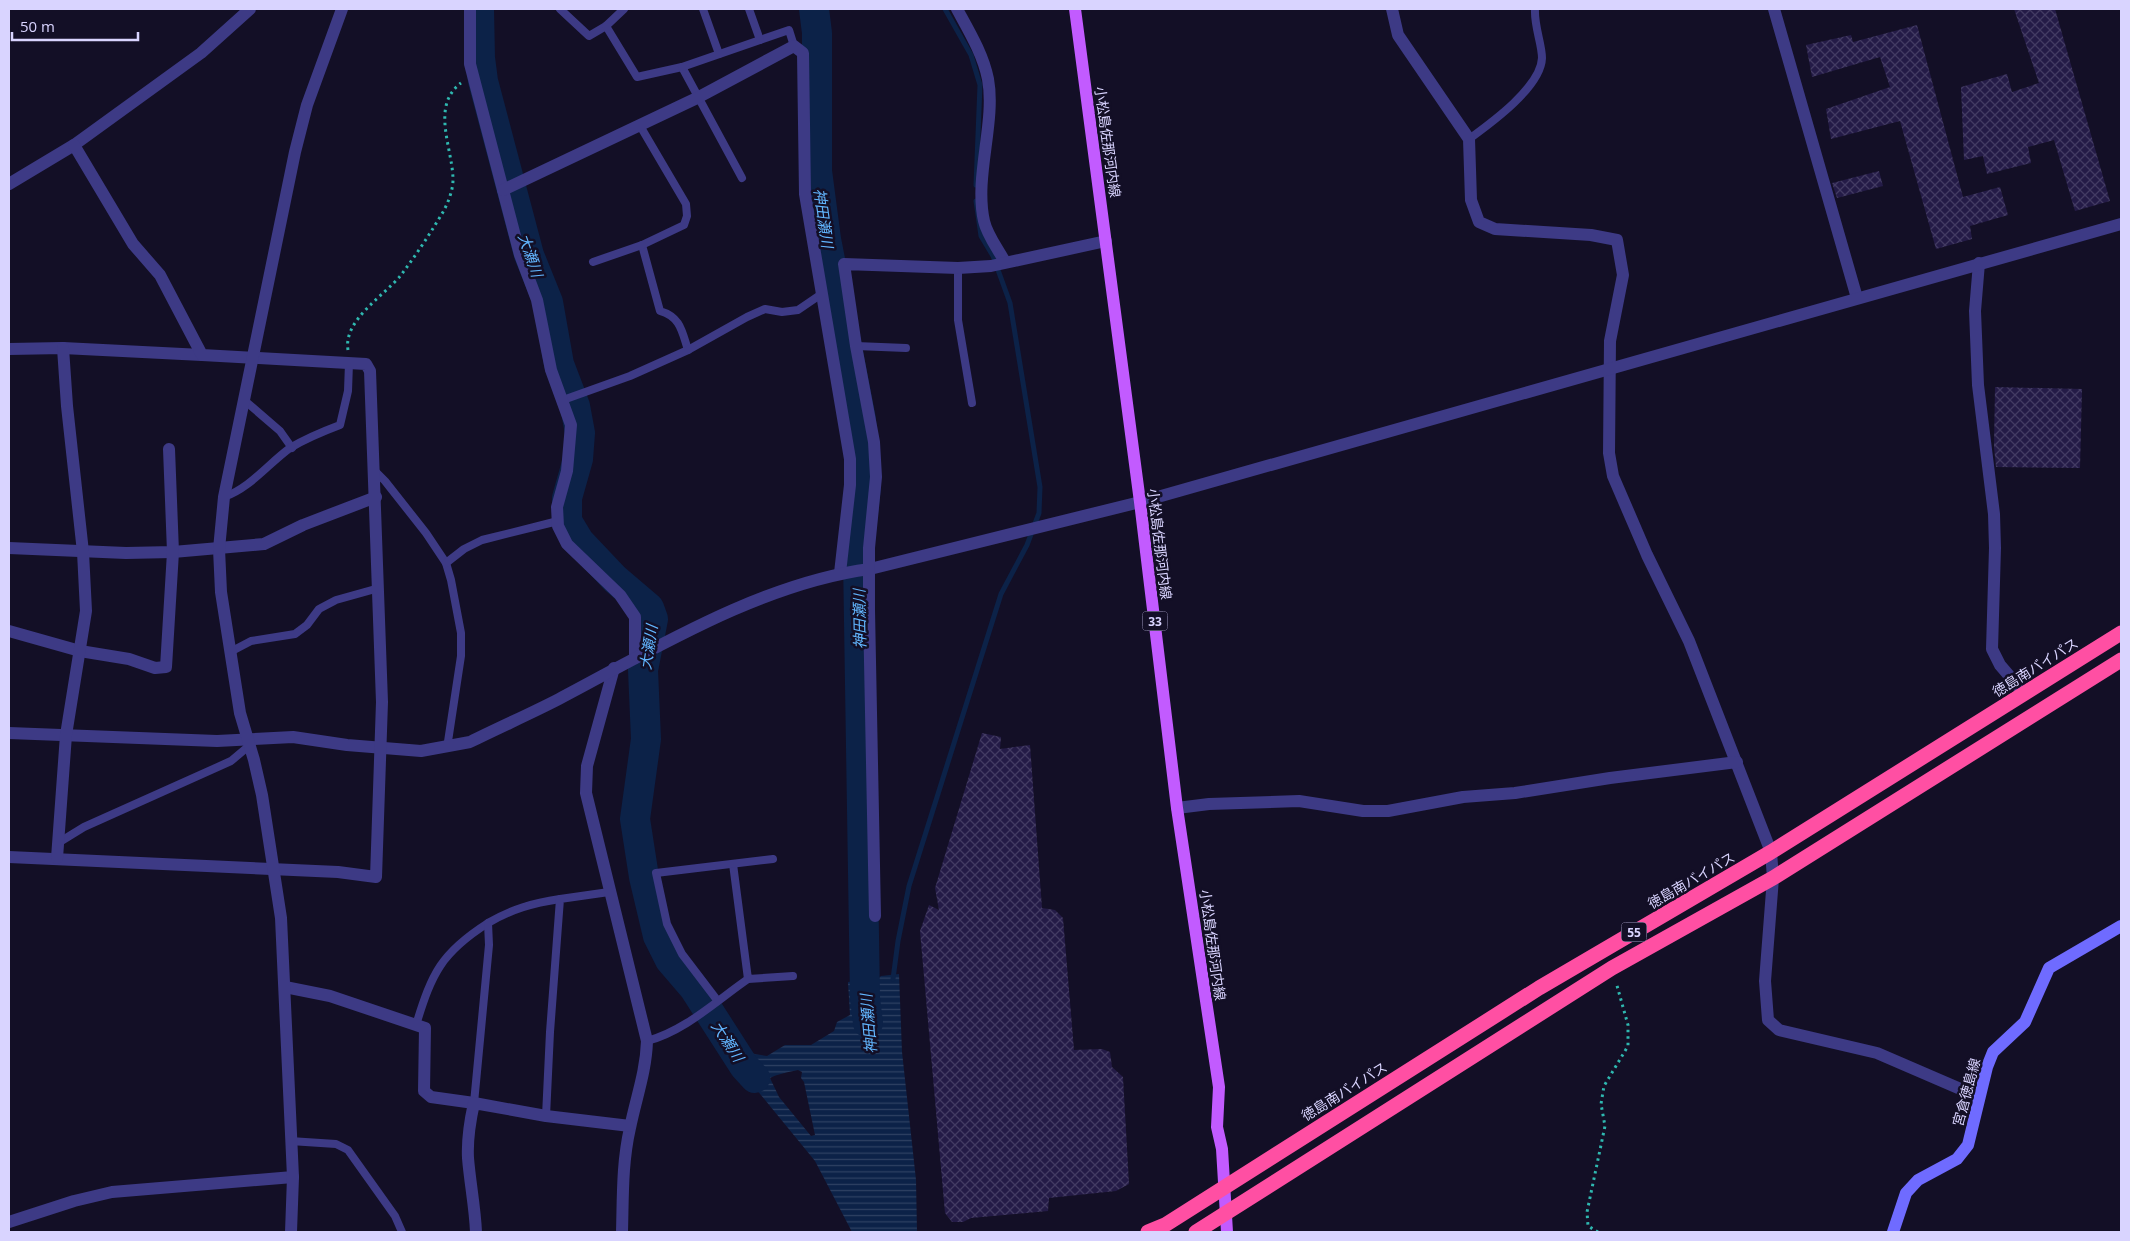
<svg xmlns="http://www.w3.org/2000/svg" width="2130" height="1241" font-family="'Open Sans','Noto Sans JP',sans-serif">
  <defs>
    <pattern id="water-rules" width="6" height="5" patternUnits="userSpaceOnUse" patternTransform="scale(1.25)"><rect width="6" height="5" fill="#0c2248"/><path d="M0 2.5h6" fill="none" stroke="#2f4163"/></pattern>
    <pattern id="building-cross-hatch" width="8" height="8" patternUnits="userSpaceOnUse" patternTransform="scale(1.25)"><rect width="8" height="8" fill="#241b47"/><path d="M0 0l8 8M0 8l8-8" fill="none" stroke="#433b63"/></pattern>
  </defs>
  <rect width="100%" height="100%" fill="#130f26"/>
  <path fill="url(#water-rules)" fill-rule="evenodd" d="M899 974 902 1052 916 1180 917 1232H852L815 1161 756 1089 744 1083 719 1052 732 1045 737 1051 767 1056 785 1045H811L834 1031 837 1022 850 1015 848 982 861 980 873 983 881 976ZM798 1070 802 1072 801 1078 804 1082 815 1135 811 1136 779 1097 770 1078C778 1074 789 1072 798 1070Z"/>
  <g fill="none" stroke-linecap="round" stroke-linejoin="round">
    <g stroke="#0c2248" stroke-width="5">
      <path d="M945 9 971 55 980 85 976 185"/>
      <path d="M893 979 898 941 909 886 1001 594 1027 545 1039 513 1040 487 1010 303 993 256 981 236 976 201"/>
    </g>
    <g stroke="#0c2248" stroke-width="30">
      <path d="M479 9 480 58 483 81 529 255 548 302 559 364 575 406 580 433 578 459 567 498V521L579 541 615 579 649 608 653 619 643 670 646 739 635 819 644 877 658 936 670 960 694 988 744 1066 755 1078"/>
      <path d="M814 9 817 33V171L826 239 861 419 866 487 858 558 865 998 868 1023"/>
    </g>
  </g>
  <g fill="url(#building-cross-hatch)">
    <path d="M2014 9H2055L2110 201 2075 211 2054 140 2028 147 2031 163 1987 174 1983 156 1964 160 1961 87 2007 74 2012 92 2039 83Z"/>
    <path d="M1917 25 1963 197 2000 187 2008 215 1970 226 1972 239 1936 249 1900 121 1831 139 1826 109 1890 87 1880 57 1812 77 1806 45 1851 35 1853 42Z"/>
    <path d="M1879 171 1883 186 1837 198 1832 183Z"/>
    <path d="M1995 387 2082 389 2080 468 1996 467 1994 447Z"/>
    <path d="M982 733 1001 737 1000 749 1030 745 1042 908 1055 910 1063 918 1074 1050 1102 1049 1110 1052 1112 1067 1123 1077 1129 1184 1116 1191 1049 1198 1048 1211 971 1218 963 1222H952L945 1213 920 931 929 905 939 910 935 888Z"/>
  </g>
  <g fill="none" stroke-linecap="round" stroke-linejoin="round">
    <g stroke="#2fb8b0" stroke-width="3" stroke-dasharray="2.5 4" stroke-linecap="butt">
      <path d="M348 350C343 320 384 296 401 275 416 255 430 234 443 212 448 203 453 190 453 180 453 149 430 106 461 83"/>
      <path d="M1598 1232 1588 1226 1587 1212 1605 1126 1601 1104 1604 1086 1628 1046V1025L1616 982"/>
    </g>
    <g stroke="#3d3a85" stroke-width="8">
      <path d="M560 9 589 36 606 26"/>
      <path d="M624 9 606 26 637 77 682 67 742 178"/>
      <path d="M703 9 719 54"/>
      <path d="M760 40 789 30 794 46"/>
      <path d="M682 67 760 40 749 9"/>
      <path d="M1469 139C1491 123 1541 87 1542 58 1542 44 1534 26 1535 9"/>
      <path d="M642 245 660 311C681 317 682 332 688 350"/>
      <path d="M593 262 642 245 684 225 687 216 686 204 639 124"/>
      <path d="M958 268V320L972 403"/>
      <path d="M856 346 906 348"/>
      <path d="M244 400 280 431 292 448"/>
      <path d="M563 400 630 376 688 350 747 317 765 309 782 312 798 310 820 295"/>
      <path d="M376 472 385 481 426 533 446 563 451 580 461 633V656L447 748"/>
      <path d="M224 497C250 488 268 464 290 448 305 439 324 431 340 425L348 391 349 363"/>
      <path d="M446 563 464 549 482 540 558 521"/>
      <path d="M232 651 251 641 295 634 307 625 319 609 336 600 379 588"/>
      <path d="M58 843 84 827 231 761 250 745"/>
      <path d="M733 864 748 979 793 976"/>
      <path d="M717 1000 682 954 667 924 656 873 773 859"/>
      <path d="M416 1025C432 973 441 953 488 923"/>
      <path d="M647 1041C685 1031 716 1001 748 979"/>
      <path d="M474 1103 489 945 488 923C512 909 533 903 560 899"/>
      <path d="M546 1116 550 1032 560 899 609 892"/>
      <path d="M290 1141 336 1144 348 1150 395 1216 402 1232"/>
    </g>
    <g stroke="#3d3a85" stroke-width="12">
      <path d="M470 9V64L520 255 537 300 551 370 571 425 567 471 557 507 558 526 567 544 620 595 635 617V658"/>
      <path d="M957 9C969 31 983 54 988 79 996 122 974 177 984 221 987 235 998 249 1005 262"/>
      <path d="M1392 9 1398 35 1469 139 1471 200 1479 222 1495 229 1591 235 1617 240 1623 275 1610 341 1609 453 1613 476 1647 555 1689 641 1771 852 1773 878 1765 981 1768 1020 1779 1030 1877 1053 1979 1097"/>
      <path d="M1774 9 1857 298"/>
      <path d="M9 184 74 145 201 53 250 9"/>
      <path d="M503 190 697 98 794 46 803 53 805 194 850 459V485L840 573"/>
      <path d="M1979 263 1975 311 1978 385 1994 514 1995 548 1992 649 2000 665 2024 693"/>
      <path d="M9 349 63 348 202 355"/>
      <path d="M9 548 126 553 173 552 264 544 303 525 376 497"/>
      <path d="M9 631 80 651 129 659 155 668 166 667 173 552 169 449"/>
      <path d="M614 668 587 766 586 793 647 1041C646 1072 636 1098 630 1128 622 1163 623 1197 622 1232"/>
      <path d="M9 733 217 741 293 737 347 745 421 751 470 742C500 727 530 714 559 699 654 649 762 583 870 569L1140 502 2121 224"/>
      <path d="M1177 808 1209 804 1299 801 1363 811H1388L1463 797 1515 793 1610 778 1737 762"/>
      <path d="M9 857 338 872 376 877 382 702 370 371 366 364 202 355 160 275 133 244 74 145"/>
      <path d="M57 858 66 735 86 611 83 552 67 406 63 348"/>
      <path d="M875 916 869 610V548L876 477 874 442 856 346 844 264 958 268 991 266 1106 241"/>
      <path d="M285 987 330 996 425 1028 424 1091 431 1097 474 1103"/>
      <path d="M9 1222 74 1201 112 1192 293 1177"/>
      <path d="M291 1232 293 1177 281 918 262 795 254 760 240 713 221 592 219 549 224 497 295 152 307 105 342 9"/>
      <path d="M476 1232C475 1207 470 1183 468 1158 467 1139 470 1121 474 1103L546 1116 630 1126"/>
    </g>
    <path stroke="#6f6bff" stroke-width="12" d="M1893 1232 1906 1193 1918 1180 1957 1159 1968 1145 1987 1067 1993 1052 2025 1022 2049 968 2121 926"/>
    <path stroke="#c25bff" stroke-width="12" d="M1075 9 1140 502 1177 808 1219 1087 1217 1127 1222 1149 1227 1232"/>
    <g stroke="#ff4fa3" stroke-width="15">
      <path d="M1148 1232 1165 1225 1539 988 1771 852 2121 633"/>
      <path d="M1196 1232 1612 968 1773 878 2121 660"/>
    </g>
  </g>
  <g text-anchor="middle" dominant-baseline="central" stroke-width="5" stroke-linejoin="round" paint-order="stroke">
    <g fill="#130f26" stroke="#9e99be" stroke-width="1">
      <rect x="1142.5" y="611.5" width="25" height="19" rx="4"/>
      <rect x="1621.5" y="922.5" width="25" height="19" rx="4"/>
    </g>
    <g font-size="12" font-weight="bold" fill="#d9d4ff">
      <text x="1155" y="621">33</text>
      <text x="1634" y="932">55</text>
    </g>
    <g font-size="14" fill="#d9d4ff" stroke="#130f26">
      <text transform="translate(1108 142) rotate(82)">小松島佐那河内線</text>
      <text transform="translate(1160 544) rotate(83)">小松島佐那河内線</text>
      <text transform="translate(2035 667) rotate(-32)">徳島南バイパス</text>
      <text transform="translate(1691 880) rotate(-30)">徳島南バイパス</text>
      <text transform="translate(1213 945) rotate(82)">小松島佐那河内線</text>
      <text transform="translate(1344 1091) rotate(-32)">徳島南バイパス</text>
      <text transform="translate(1966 1092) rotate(-75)">宮倉徳島線</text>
    </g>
    <g font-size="15" font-style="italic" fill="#62b6ff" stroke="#130f26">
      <text transform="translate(824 218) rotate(82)">神田瀬川</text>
      <text transform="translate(531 255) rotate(71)">大瀬川</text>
      <text transform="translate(859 619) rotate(-91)">神田瀬川</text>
      <text transform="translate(648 647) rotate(-81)">大瀬川</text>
      <text transform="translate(868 1024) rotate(-95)">神田瀬川</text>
      <text transform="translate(728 1041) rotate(57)">大瀬川</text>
    </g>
  </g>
  <rect width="2130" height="1241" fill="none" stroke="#d9d4ff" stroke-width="20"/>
  <path d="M12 32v8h126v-8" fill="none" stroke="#d9d4ff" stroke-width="2.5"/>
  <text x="20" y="32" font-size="15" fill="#d9d4ff" stroke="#130f26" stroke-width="4" paint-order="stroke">50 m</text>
</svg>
